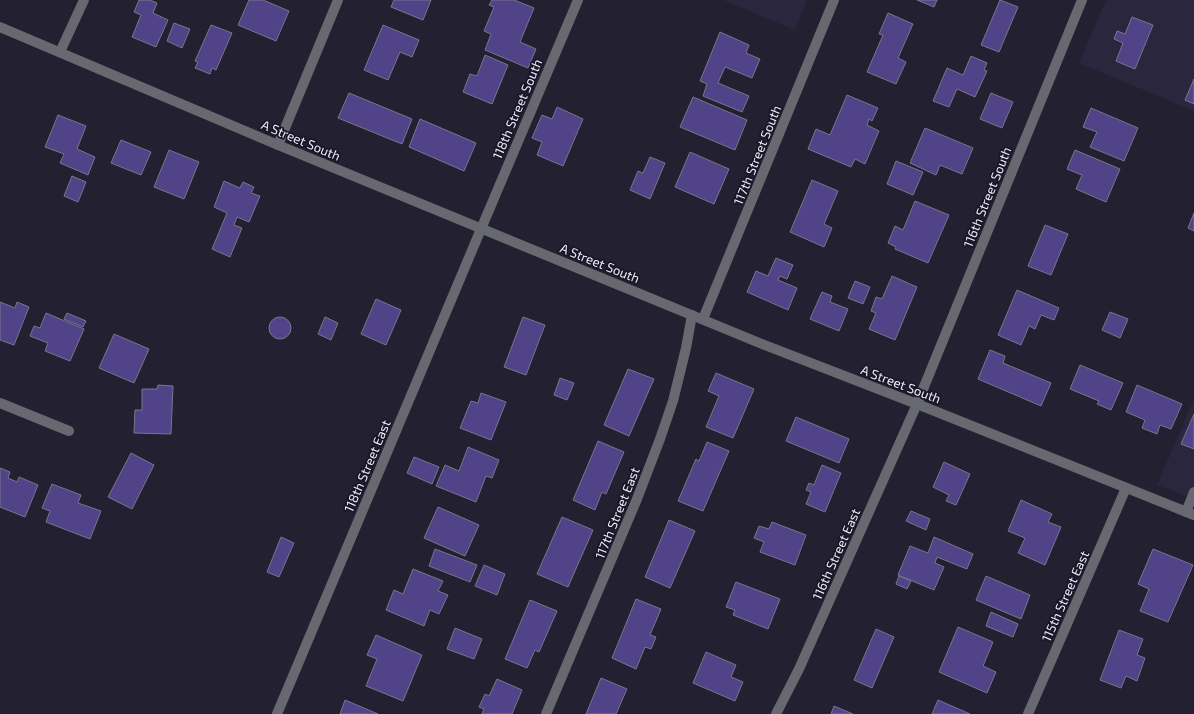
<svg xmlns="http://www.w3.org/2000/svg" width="1194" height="714" font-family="'Exo 2',sans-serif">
  <rect width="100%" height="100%" fill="#222031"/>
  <g fill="#29263e">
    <path d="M723 0H807L795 30Z"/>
    <path d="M1106 0H1194V111L1079 63Z"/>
    <path d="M1194 399V499L1157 485Z"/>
  </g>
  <g fill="#504388" stroke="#78768b">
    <path d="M139 0H150L157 3 153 13 168 20 156 47 132 37 141 15 134 12Z"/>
    <path d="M249 0H263L289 11 276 41 238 25Z"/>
    <path d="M394 0H431L423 20 391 7Z"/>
    <path d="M492 0H514L534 8 520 42 536 49 528 68 485 50 491 34 484 31 494 7 489 5Z"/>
    <path d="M917 0H937L934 7Z"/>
    <path d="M1000 0 1018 7 999 52 981 45Z"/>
    <path d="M888 13 913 24 898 58 906 62 896 84 867 72 883 35 879 34Z"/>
    <path d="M1132 17 1153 25 1135 69 1116 61 1123 43 1114 39 1117 31 1125 34Z"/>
    <path d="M174 23 190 29 182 48 167 41Z"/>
    <path d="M211 25 232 33 216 70 212 68 210 74 195 68 198 62 195 61Z"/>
    <path d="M383 25 419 40 412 57 400 52 388 80 364 70Z"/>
    <path d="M720 32 749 45 746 53 760 59 752 78 725 67 718 83 749 96 742 112 703 96 707 84 700 81Z"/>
    <path d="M485 55 508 65 492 104 463 92 470 74 477 76Z"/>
    <path d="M971 56 987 63 984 70 987 71 975 97 957 89 949 107 933 101 947 68 963 75Z"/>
    <path d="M1194 79V104L1185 100Z"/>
    <path d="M349 93 412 119 402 144 338 118Z"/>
    <path d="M991 93 1013 102 1002 128 980 119Z"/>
    <path d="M847 95 878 108 872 121 869 119 867 125 879 131 865 164 855 159 851 167 808 149 816 129 830 135Z"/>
    <path d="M693 97 747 120 735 150 680 127Z"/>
    <path d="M557 107 583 119 563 166 537 155 542 142 532 138 542 115 552 119Z"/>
    <path d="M1091 108 1138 128 1124 161 1090 147 1097 132 1083 127Z"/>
    <path d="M58 115 86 126 77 149 95 157 88 175 60 163 64 154 45 147Z"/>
    <path d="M420 119 476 143 464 171 409 147Z"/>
    <path d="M925 128 973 148 962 174 940 165 936 175 910 163Z"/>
    <path d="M121 140 151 152 141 175 111 163Z"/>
    <path d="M169 150 199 162 184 199 154 187Z"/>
    <path d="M1075 150 1120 169 1106 202 1076 189 1082 175 1067 169Z"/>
    <path d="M690 152 729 169 714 204 675 187Z"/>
    <path d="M650 157 665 163 650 199 630 190 638 171 643 173Z"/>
    <path d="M896 161 923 172 913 195 887 184Z"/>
    <path d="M72 176 86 182 78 202 64 196Z"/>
    <path d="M812 180 838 191 824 224 832 228 824 247 790 232Z"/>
    <path d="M224 181 240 188 243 182 254 187 251 193 260 196 249 222 237 217 234 225 242 228 230 257 212 249 227 213 214 207Z"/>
    <path d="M915 201 949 215 928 263 895 249 896 247 888 243 895 226 903 230Z"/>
    <path d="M1194 213V231L1188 228Z"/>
    <path d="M1045 225 1068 234 1051 275 1028 266Z"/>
    <path d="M776 258 793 265 787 279 780 276 778 280 797 288 788 310 747 292 756 271 768 276Z"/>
    <path d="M892 276 917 287 895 340 869 329 876 313 871 311 876 297 882 299Z"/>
    <path d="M855 281 870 287 863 304 848 298Z"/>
    <path d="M1017 290 1059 308 1054 320 1041 315 1035 329 1029 326 1021 345 998 335Z"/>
    <path d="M822 292 832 296 830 302 848 309 839 331 810 319Z"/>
    <path d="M376 299 401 310 386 345 361 334Z"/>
    <path d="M0 302 15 308 17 302 29 307 14 345 0 340Z"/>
    <path d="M1110 312 1128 319 1120 338 1102 330Z"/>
    <path d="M46 313 84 329 70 361 45 351 48 343 30 336 34 326 40 328Z"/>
    <path d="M67 313 86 321 83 327 64 319Z"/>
    <circle cx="280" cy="328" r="11"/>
    <path d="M325 317 338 323 331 340 318 334Z"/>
    <path d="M523 317 545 325 526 375 504 367Z"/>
    <path d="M114 334 149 349 134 383 99 368Z"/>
    <path d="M990 350 1005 356 1003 363 1051 383 1041 406 978 379Z"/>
    <path d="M1080 365 1123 383 1111 410 1097 404 1099 401 1070 389Z"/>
    <path d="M628 369 654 379 629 436 604 425Z"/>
    <path d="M716 373 754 389 733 438 706 427 719 396 708 391Z"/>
    <path d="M560 378 574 383 567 400 554 395Z"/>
    <path d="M158 385 173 386 171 434 134 433 135 410H142V389H157Z"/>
    <path d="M1137 385 1182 404 1171 429 1160 425 1157 434 1142 428 1145 420 1126 412Z"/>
    <path d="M481 393 506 402 491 440 460 428 471 401 478 403Z"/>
    <path d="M1194 414V449L1181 444Z"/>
    <path d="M796 417 849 439 839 463 786 441Z"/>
    <path d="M598 441 624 452 606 494 602 492 595 510 573 500Z"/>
    <path d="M707 442 729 451 703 511 678 501 696 459 699 461Z"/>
    <path d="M468 447 499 460 492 478 486 476 476 502 436 486 445 465 459 471Z"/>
    <path d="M131 453 154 465 132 509 108 497Z"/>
    <path d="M414 457 439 467 432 484 407 473Z"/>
    <path d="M944 462 970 474 956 505 946 501 949 495 933 487Z"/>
    <path d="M822 465 841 473 825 512 806 504 811 492 806 490 809 483 814 485Z"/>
    <path d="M0 468 10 472 8 478 17 482 19 477 38 485 25 517 0 507Z"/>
    <path d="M52 484 81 495 78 503 101 511 90 539 46 522 50 511 42 508Z"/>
    <path d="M1021 500 1052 514 1048 522 1061 527 1045 565 1018 553 1025 538 1008 531Z"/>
    <path d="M438 507 479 525 465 556 424 538Z"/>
    <path d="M911 511 930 519 926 530 906 521Z"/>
    <path d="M562 517 593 530 568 587 537 574Z"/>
    <path d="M669 520 695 531 670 588 645 577Z"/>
    <path d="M772 522 806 535 795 565 760 552 764 542 754 538 759 526 769 529Z"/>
    <path d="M281 537 294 543 279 577 267 572Z"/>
    <path d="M934 537 973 554 967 569 937 557 935 563 944 567 934 590 898 575 910 546 928 553Z"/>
    <path d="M435 549 477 565 470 582 429 566Z"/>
    <path d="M1153 549 1193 565 1168 622 1140 611 1149 589 1138 584Z"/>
    <path d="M484 565 505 574 497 595 475 586Z"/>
    <path d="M413 569 443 581 438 591 448 595 439 614 430 610 424 626 386 610 394 590 403 594Z"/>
    <path d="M899 576 911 581 907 589 896 584Z"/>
    <path d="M986 576 1030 595 1021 619 976 600Z"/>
    <path d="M736 582 780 599 768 629 733 615 735 610 726 607Z"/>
    <path d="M636 599 661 609 650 635 656 637 651 649 645 647 636 669 612 658Z"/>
    <path d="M530 600 557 611 539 652 535 650 527 668 505 659Z"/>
    <path d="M991 612 1018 624 1013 637 986 626Z"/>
    <path d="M958 627 993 642 983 666 996 672 987 693 939 672Z"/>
    <path d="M455 628 482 639 474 659 447 649Z"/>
    <path d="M876 629 894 637 872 688 854 680Z"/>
    <path d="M1119 630 1143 639 1137 655 1145 658 1137 681 1126 676 1121 688 1100 680Z"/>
    <path d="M376 635 422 655 403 701 366 686 377 659 367 655Z"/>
    <path d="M706 652 736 665 731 677 743 682 735 701 693 683Z"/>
    <path d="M601 678 627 689 616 714H586Z"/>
    <path d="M497 679 522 690 512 714H482L484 709 479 707 485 694 489 696Z"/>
    <path d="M345 700 378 714H340Z"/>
    <path d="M938 700 970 714H932Z"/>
    <path d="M834 706 853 714H831Z"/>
  </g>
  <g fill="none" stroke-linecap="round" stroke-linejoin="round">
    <g stroke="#686871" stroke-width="10">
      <path d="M0 27 278 145 762 344 917 404 1194 515"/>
      <path d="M60 52 84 0"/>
      <path d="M278 145 338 0"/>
      <path d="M703 319 834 0"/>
      <path d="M0 403 69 431"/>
      <path d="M1186 512 1194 492"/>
      <path d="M277 714 481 229 578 0"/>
      <path d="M546 714 637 499 660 439 673 401 686 348 692 315"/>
      <path d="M776 714 799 669 917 404 1082 0"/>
      <path d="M1028 714 1126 488"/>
    </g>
  </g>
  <g text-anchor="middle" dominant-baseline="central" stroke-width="3.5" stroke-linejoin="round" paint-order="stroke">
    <g font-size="13" fill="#edecf8" stroke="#191627">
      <text transform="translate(517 109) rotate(-67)">118th Street South</text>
      <text transform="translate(301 140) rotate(23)">A Street South</text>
      <text transform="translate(757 155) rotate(-68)">117th Street South</text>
      <text transform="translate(987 197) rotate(-68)">116th Street South</text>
      <text transform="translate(600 263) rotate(22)">A Street South</text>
      <text transform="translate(901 384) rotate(21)">A Street South</text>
      <text transform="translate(367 466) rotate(-67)">118th Street East</text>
      <text transform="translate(617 513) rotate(-68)">117th Street East</text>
      <text transform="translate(836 554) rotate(-66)">116th Street East</text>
      <text transform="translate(1065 596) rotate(-66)">115th Street East</text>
    </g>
  </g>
</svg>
